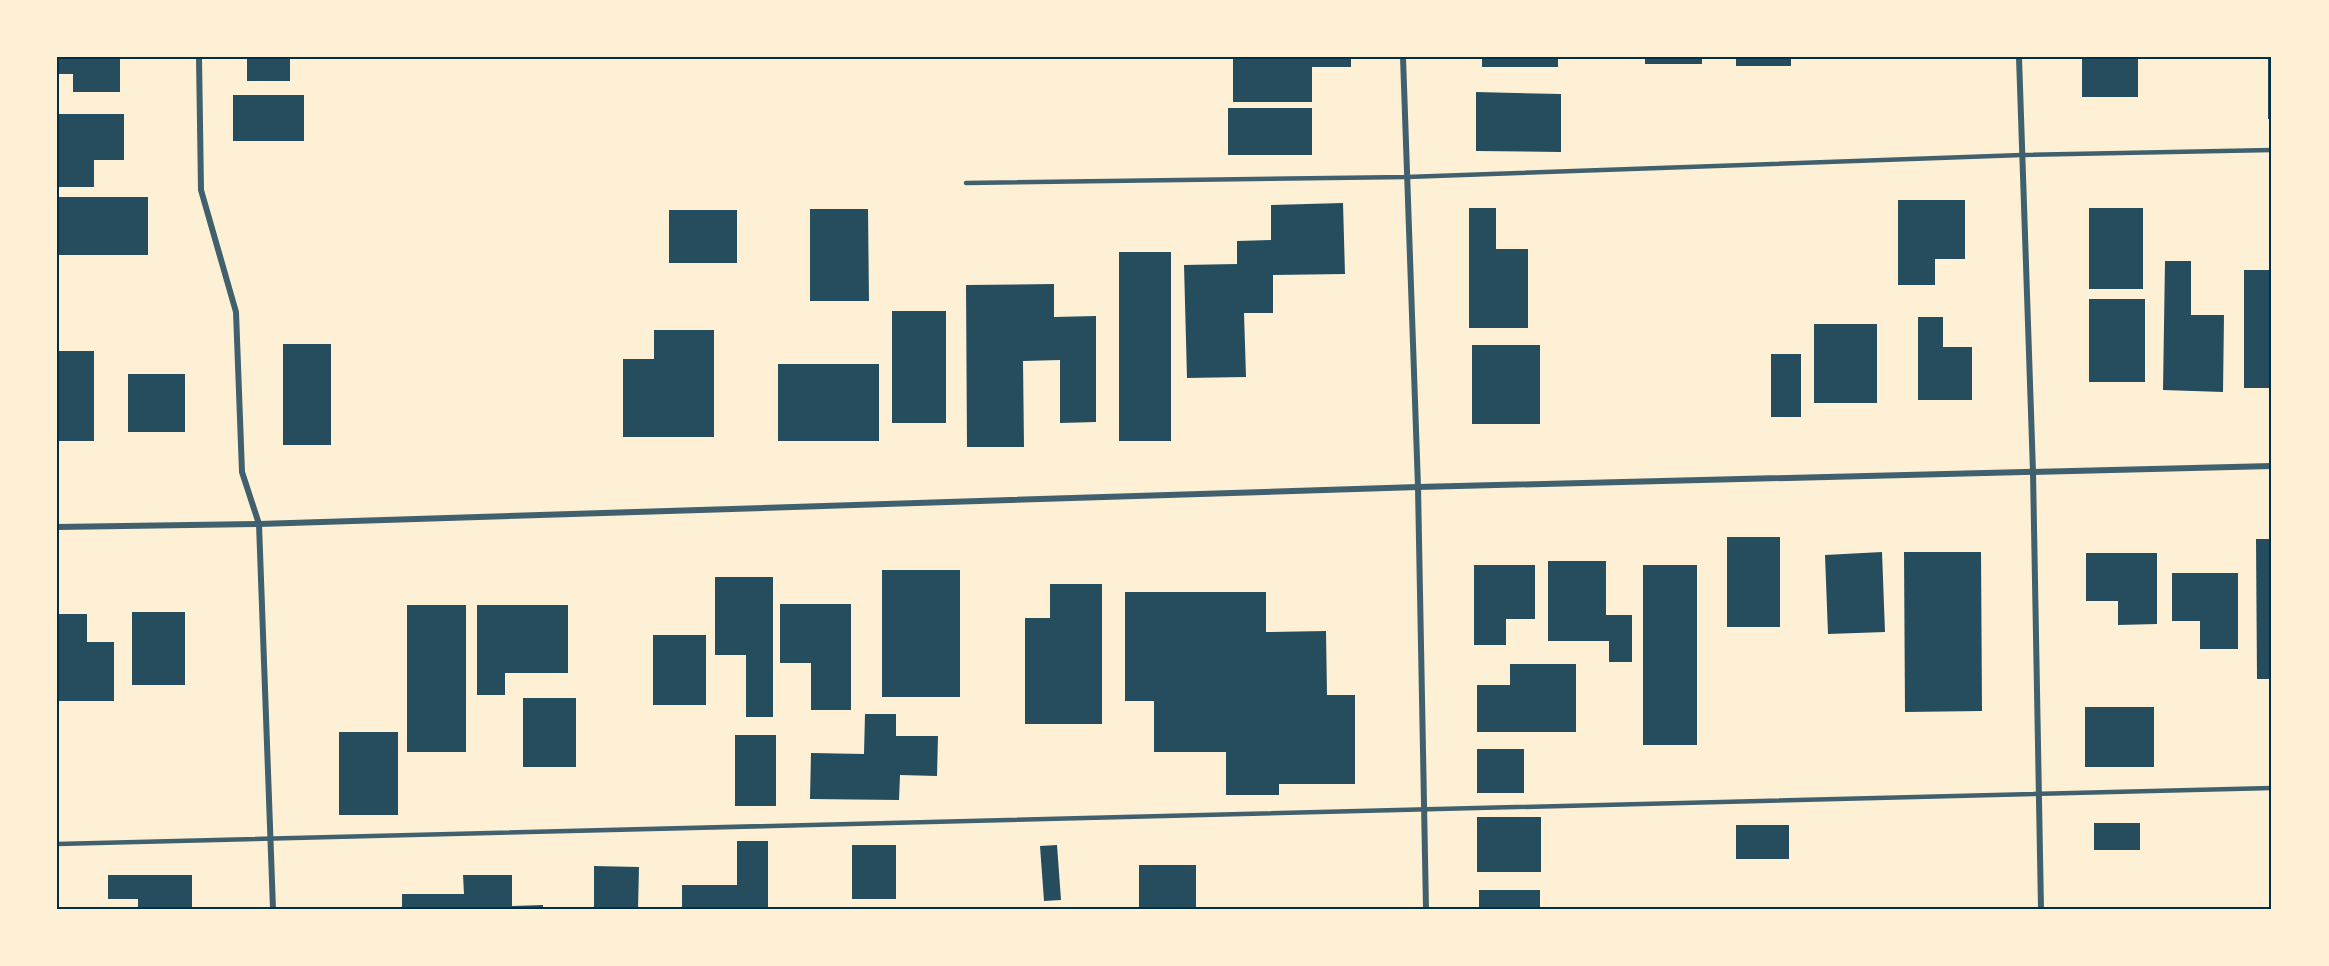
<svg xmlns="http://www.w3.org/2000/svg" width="2329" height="966" font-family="Raleway,sans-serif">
  <rect width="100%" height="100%" fill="#fdf0d5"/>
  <g fill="#264d5e">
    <path d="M57 57H120V92H73V74H57Z"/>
    <rect x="247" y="57" width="43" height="24"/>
    <path d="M1233 57H1351V67H1312V102H1233Z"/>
    <rect x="1482" y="57" width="76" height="10"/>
    <rect x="1645" y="57" width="57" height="7"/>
    <rect x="1736" y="57" width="55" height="9"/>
    <rect x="2082" y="57" width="56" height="40"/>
    <rect x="2268" y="57" width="4" height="62"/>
    <path d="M1476 92 1561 94V152L1476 151Z"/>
    <rect x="233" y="95" width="71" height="46"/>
    <rect x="1228" y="108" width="84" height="47"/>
    <path d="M57 114H124V160H94V187H57Z"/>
    <rect x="57" y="197" width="91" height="58"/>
    <path d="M1898 200H1965V259H1935V285H1898Z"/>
    <path d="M1343 203 1345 274 1273 275V313H1244L1246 377 1187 378 1184 265 1237 264V241L1271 240V205Z"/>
    <path d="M1469 208H1496V249H1528V328H1469Z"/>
    <rect x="2089" y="208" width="54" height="81"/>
    <path d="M810 209H868L869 301H810Z"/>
    <rect x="669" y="210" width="68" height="53"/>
    <rect x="1119" y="252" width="52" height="189"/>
    <path d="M2165 261H2191V315H2224L2223 392 2163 390Z"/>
    <rect x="2244" y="270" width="28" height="118"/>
    <path d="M1054 284V317L1096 316V422L1060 423V360L1023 361 1024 447H967L966 285Z"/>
    <rect x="2089" y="299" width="56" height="83"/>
    <rect x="892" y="311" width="54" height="112"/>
    <path d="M1918 317H1943V347H1972V400H1918Z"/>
    <rect x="1814" y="324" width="63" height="79"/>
    <path d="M654 330H714V437H623V359H654Z"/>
    <rect x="283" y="344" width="48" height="101"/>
    <rect x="1472" y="345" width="68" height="79"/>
    <rect x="57" y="351" width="37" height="90"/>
    <rect x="1771" y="354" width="30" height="63"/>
    <rect x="778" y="364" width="101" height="77"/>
    <rect x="128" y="374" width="57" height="58"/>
    <rect x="1727" y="537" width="53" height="90"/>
    <path d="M2256 539H2272V679H2257Z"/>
    <path d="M1882 552 1885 632 1828 634 1825 555Z"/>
    <path d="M1904 552H1981L1982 711 1905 712Z"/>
    <path d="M2086 553H2157V624L2118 625V601H2086Z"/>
    <path d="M1548 561H1606V615H1632V662H1609V641H1548Z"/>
    <path d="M1474 565H1535V619H1506V645H1474Z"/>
    <rect x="1643" y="565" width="54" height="180"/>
    <rect x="882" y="570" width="78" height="127"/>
    <path d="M2172 573H2238V649H2200V621H2172Z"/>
    <path d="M715 577H773V717H746V655H715Z"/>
    <path d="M1050 584H1102V724H1025V618H1050Z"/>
    <path d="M1125 592H1266V632L1326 631 1327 695H1355V784H1279V795H1226V752H1154V701H1125Z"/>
    <path d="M780 604H851V710H811V663H780Z"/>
    <rect x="407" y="605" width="59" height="147"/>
    <path d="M477 605H568V673H505V695H477Z"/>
    <rect x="132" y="612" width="53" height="73"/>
    <path d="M57 614H87V642H114V701H57Z"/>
    <rect x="653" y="635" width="53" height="70"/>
    <path d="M1510 664H1576V732H1477V685H1510Z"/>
    <rect x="523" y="698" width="53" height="69"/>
    <rect x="2085" y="707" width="69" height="60"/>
    <path d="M865 714H896V736H938L937 776 900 775 899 800 810 799 811 753 864 754Z"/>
    <rect x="339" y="732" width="59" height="83"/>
    <rect x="735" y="735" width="41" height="71"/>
    <rect x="1477" y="749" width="47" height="44"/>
    <rect x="1477" y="817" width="64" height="55"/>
    <rect x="2094" y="823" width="46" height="27"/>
    <rect x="1736" y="825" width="53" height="34"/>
    <path d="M737 841H768V909H682V885H737Z"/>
    <rect x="852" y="845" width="44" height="54"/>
    <path d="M1057 845 1061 900 1044 901 1040 846Z"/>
    <rect x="1139" y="865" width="57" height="44"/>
    <path d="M594 866 639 867 638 909H594Z"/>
    <path d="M108 875H192V909H138V899H108Z"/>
    <path d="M463 875H512V906L543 905V909H402V894H464Z"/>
    <rect x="1479" y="890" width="61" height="19"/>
  </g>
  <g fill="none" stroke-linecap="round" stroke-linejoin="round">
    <g stroke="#3f606c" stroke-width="4.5">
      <path d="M966 183 1407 177 2022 155 2272 150"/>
      <path d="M57 844 2272 788"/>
    </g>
    <g stroke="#3f606c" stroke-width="6">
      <path d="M199 57 201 190 236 312 242 472 259 524 273 909"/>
      <path d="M1403 57 1418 487 1426 909"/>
      <path d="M2019 57 2033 472 2041 909"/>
      <path d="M57 527 259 524 1418 487 2272 466"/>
    </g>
  </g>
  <rect width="2329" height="966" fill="none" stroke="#fdf0d5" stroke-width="117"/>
  <rect x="58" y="58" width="2212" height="850" fill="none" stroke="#003049" stroke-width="2"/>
</svg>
